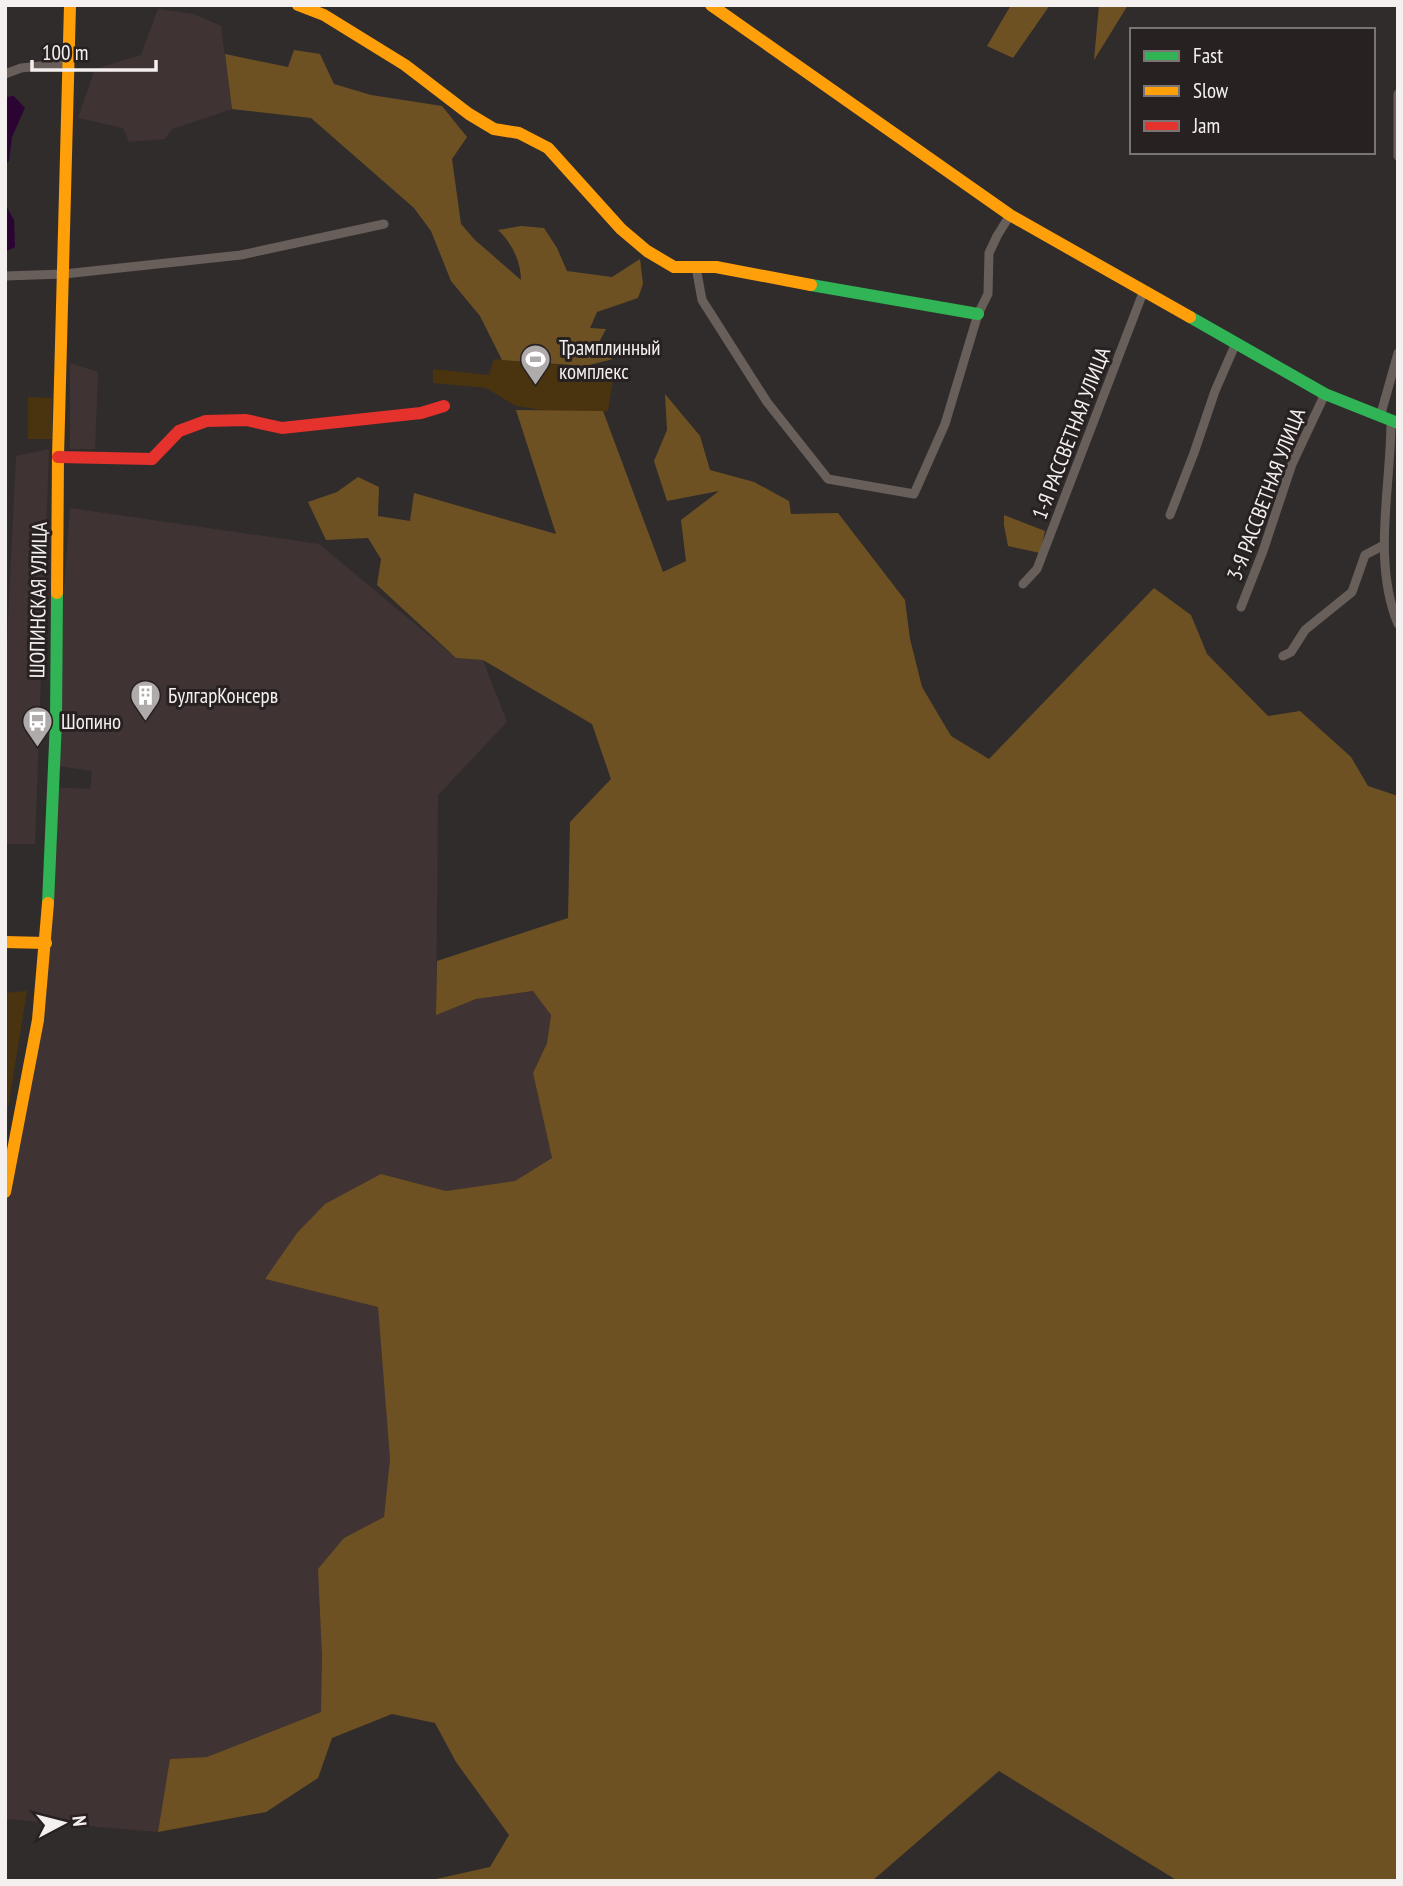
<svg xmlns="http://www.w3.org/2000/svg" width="1403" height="1886" font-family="'PT Sans Narrow',sans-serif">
  <rect width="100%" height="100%" fill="#312c2c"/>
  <g fill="#403333">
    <path d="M158 9 194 14 221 26 232 109 172 129 165 139 129 142 123 128 78 118 95 69 141 55Z"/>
    <path d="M70 363 98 372 95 449H70Z"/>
    <path d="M49 449 35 844H5V685L16 456Z"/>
    <path d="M70 508 319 544 456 658 483 660 507 722 438 795 436 1014 476 999 534 991 551 1015 547 1043 533 1073 552 1158 515 1181 446 1191 381 1174 265 1279 378 1307 390 1459 384 1518 344 1538 322 1656 321 1712 207 1757 171 1759 158 1832 5 1819V1180L49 939 51 787 90 789 92 771 51 765Z"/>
  </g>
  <g fill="#49340f">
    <path d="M494 359 561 365 613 379 608 411 567 414 516 406 486 388 433 383V369L489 375Z"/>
    <path d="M28 397 52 398V439H28Z"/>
    <path d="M27 991 5 1126V993Z"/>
  </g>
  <g fill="#6e5122">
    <path d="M1011 5H1050L1013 58 987 46Z"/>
    <path d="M1099 5H1128L1094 60Z"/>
    <path d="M294 50 320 54 334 84 371 95 442 106 467 137 452 159 461 224 475 240 521 280C521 262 512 243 498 230L521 226 544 228 557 248 567 271 612 277 640 259 643 284 638 298 597 312 590 328 606 329 599 342 598 354 613 359 585 366 502 360 480 316 451 281 431 231 414 208 311 118 232 109 225 54 288 67Z"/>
    <path d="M665 394 700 436 710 470 754 482 789 501 791 514 838 513 905 600 910 639 922 687 951 736 989 759 1154 588 1191 615 1207 654 1268 716 1300 711 1351 757 1368 786 1398 796V1881H1178L999 1771 872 1881H427L490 1867 509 1835 456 1762 435 1723 392 1714 332 1738 318 1778 266 1812 158 1832 170 1759 207 1757 321 1712 322 1655 318 1569 344 1538 384 1517 390 1459 378 1307 265 1279 297 1233 325 1204 381 1174 446 1191 515 1181 552 1158 533 1073 547 1043 551 1015 533 991 476 999 436 1015 437 961 568 918 570 822 611 779 592 724 483 660 456 658 377 585 381 559 368 538 326 540 308 502 337 492 358 477 379 487 378 516 410 521 414 493 556 534 516 410 603 411 663 572 686 561 681 520 719 491 667 501 654 461 667 430Z"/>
    <path d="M1004 515 1045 531 1040 553 1008 546 1004 525Z"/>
  </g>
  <g fill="#2c0433">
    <path d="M14 96 25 108 12 137 9 161 5 165V97Z"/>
    <path d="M5 204 14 220 15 247 5 252Z"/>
  </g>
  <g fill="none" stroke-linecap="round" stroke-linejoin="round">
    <g stroke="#685f5a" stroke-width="9">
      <path d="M5 74 21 68 69 63"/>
      <path d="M1398 94V156"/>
      <path d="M696 267 702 300 767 402 828 479 914 494 945 424 978 314 988 294 989 253 997 236 1010 215"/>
      <path d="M5 276 64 274 241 255 384 224"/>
      <path d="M1380 417 1398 353"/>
      <path d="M1391 421C1391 487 1372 561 1398 624"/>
      <path d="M1170 515 1194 453 1215 391 1236 343"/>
      <path d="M1023 584 1037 569 1144 290"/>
      <path d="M1241 607 1263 551 1292 464 1325 394"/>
      <path d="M1283 656 1291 652 1305 630 1352 592 1365 555 1384 545"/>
    </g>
    <g stroke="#30b455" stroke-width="12">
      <path d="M811 285 978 314"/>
      <path d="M1190 317 1325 394 1398 423"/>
      <path d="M48 903 56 721 57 593"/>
    </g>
    <g stroke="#ff9f0a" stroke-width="12">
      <path d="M298 5 324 15 405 65 469 114 494 129 519 133 548 148 621 229 647 251 674 267H716L811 285"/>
      <path d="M711 5 1010 215 1190 317"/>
      <path d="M57 593 58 457 70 5"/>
      <path d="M5 942 46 943"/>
      <path d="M5 1192 38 1020 48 903"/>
    </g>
    <path stroke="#e5322d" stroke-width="12" d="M58 457 152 459 179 431 206 421 246 420 282 428 421 413 444 406"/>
  </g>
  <defs>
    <symbol id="stadium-pin" viewBox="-11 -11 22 30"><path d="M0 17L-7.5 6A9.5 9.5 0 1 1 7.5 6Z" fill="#b0abab" stroke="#282121"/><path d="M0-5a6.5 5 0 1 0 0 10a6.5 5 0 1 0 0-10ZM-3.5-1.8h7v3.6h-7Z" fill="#fff"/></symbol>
    <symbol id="building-pin" viewBox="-11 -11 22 30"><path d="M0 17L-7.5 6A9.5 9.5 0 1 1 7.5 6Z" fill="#b0abab" stroke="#282121"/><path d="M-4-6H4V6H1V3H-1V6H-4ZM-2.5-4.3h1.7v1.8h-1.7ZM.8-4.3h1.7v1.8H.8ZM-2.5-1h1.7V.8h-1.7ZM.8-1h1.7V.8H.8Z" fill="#fff"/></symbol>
    <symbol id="bus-pin" viewBox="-11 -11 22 30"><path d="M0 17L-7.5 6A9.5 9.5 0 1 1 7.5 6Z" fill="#b0abab" stroke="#282121"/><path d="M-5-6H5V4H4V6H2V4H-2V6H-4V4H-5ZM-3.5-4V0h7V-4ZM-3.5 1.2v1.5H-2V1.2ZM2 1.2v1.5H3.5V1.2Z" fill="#fff"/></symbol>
  </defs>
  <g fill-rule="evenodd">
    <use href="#stadium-pin" x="518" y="342" width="35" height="47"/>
    <use href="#building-pin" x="128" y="678" width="35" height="47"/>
    <use href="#bus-pin" x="20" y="704" width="35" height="47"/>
  </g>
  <g text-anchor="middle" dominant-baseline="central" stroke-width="6" stroke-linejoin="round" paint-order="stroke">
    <g font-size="21" fill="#f5f0f0" stroke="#282121" text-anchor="start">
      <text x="559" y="347">Трамплинный<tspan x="559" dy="24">комплекс</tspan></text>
      <text x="168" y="695">БулгарКонсерв</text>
      <text x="61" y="721">Шопино</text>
    </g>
    <g font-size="21" fill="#f5f0f0" stroke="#282121">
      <text transform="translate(1071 433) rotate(-69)">1-Я РАССВЕТНАЯ УЛИЦА</text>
      <text transform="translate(1266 494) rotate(-69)">3-Я РАССВЕТНАЯ УЛИЦА</text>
      <text transform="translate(38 600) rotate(-89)">ШОПИНСКАЯ УЛИЦА</text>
    </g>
  </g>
  <rect width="1403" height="1886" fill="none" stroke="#f5f0f0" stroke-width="14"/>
  <rect x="1130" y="28" width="245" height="126" fill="#282121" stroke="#7a7474" stroke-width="2"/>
  <rect x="1144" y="51" width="35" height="10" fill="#30b455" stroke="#7a7474" stroke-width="2"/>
  <text x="1193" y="63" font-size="21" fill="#f5f0f0">Fast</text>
  <rect x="1144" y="86" width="35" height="10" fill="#ff9f0a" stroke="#7a7474" stroke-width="2"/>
  <text x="1193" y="98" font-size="21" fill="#f5f0f0">Slow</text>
  <rect x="1144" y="121" width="35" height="10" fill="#e5322d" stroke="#7a7474" stroke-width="2"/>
  <text x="1193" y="133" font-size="21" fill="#f5f0f0">Jam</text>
  <g transform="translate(63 1823) rotate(83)" stroke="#282121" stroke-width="5" paint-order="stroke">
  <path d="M0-5L12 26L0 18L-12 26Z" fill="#f5f0f0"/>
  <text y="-10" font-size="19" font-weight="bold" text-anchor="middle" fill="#f5f0f0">N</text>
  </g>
  <path d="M32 60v10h124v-10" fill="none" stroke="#f5f0f0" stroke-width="3.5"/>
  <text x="42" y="60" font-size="21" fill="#f5f0f0" stroke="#282121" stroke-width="5" paint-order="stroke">100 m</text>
</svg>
